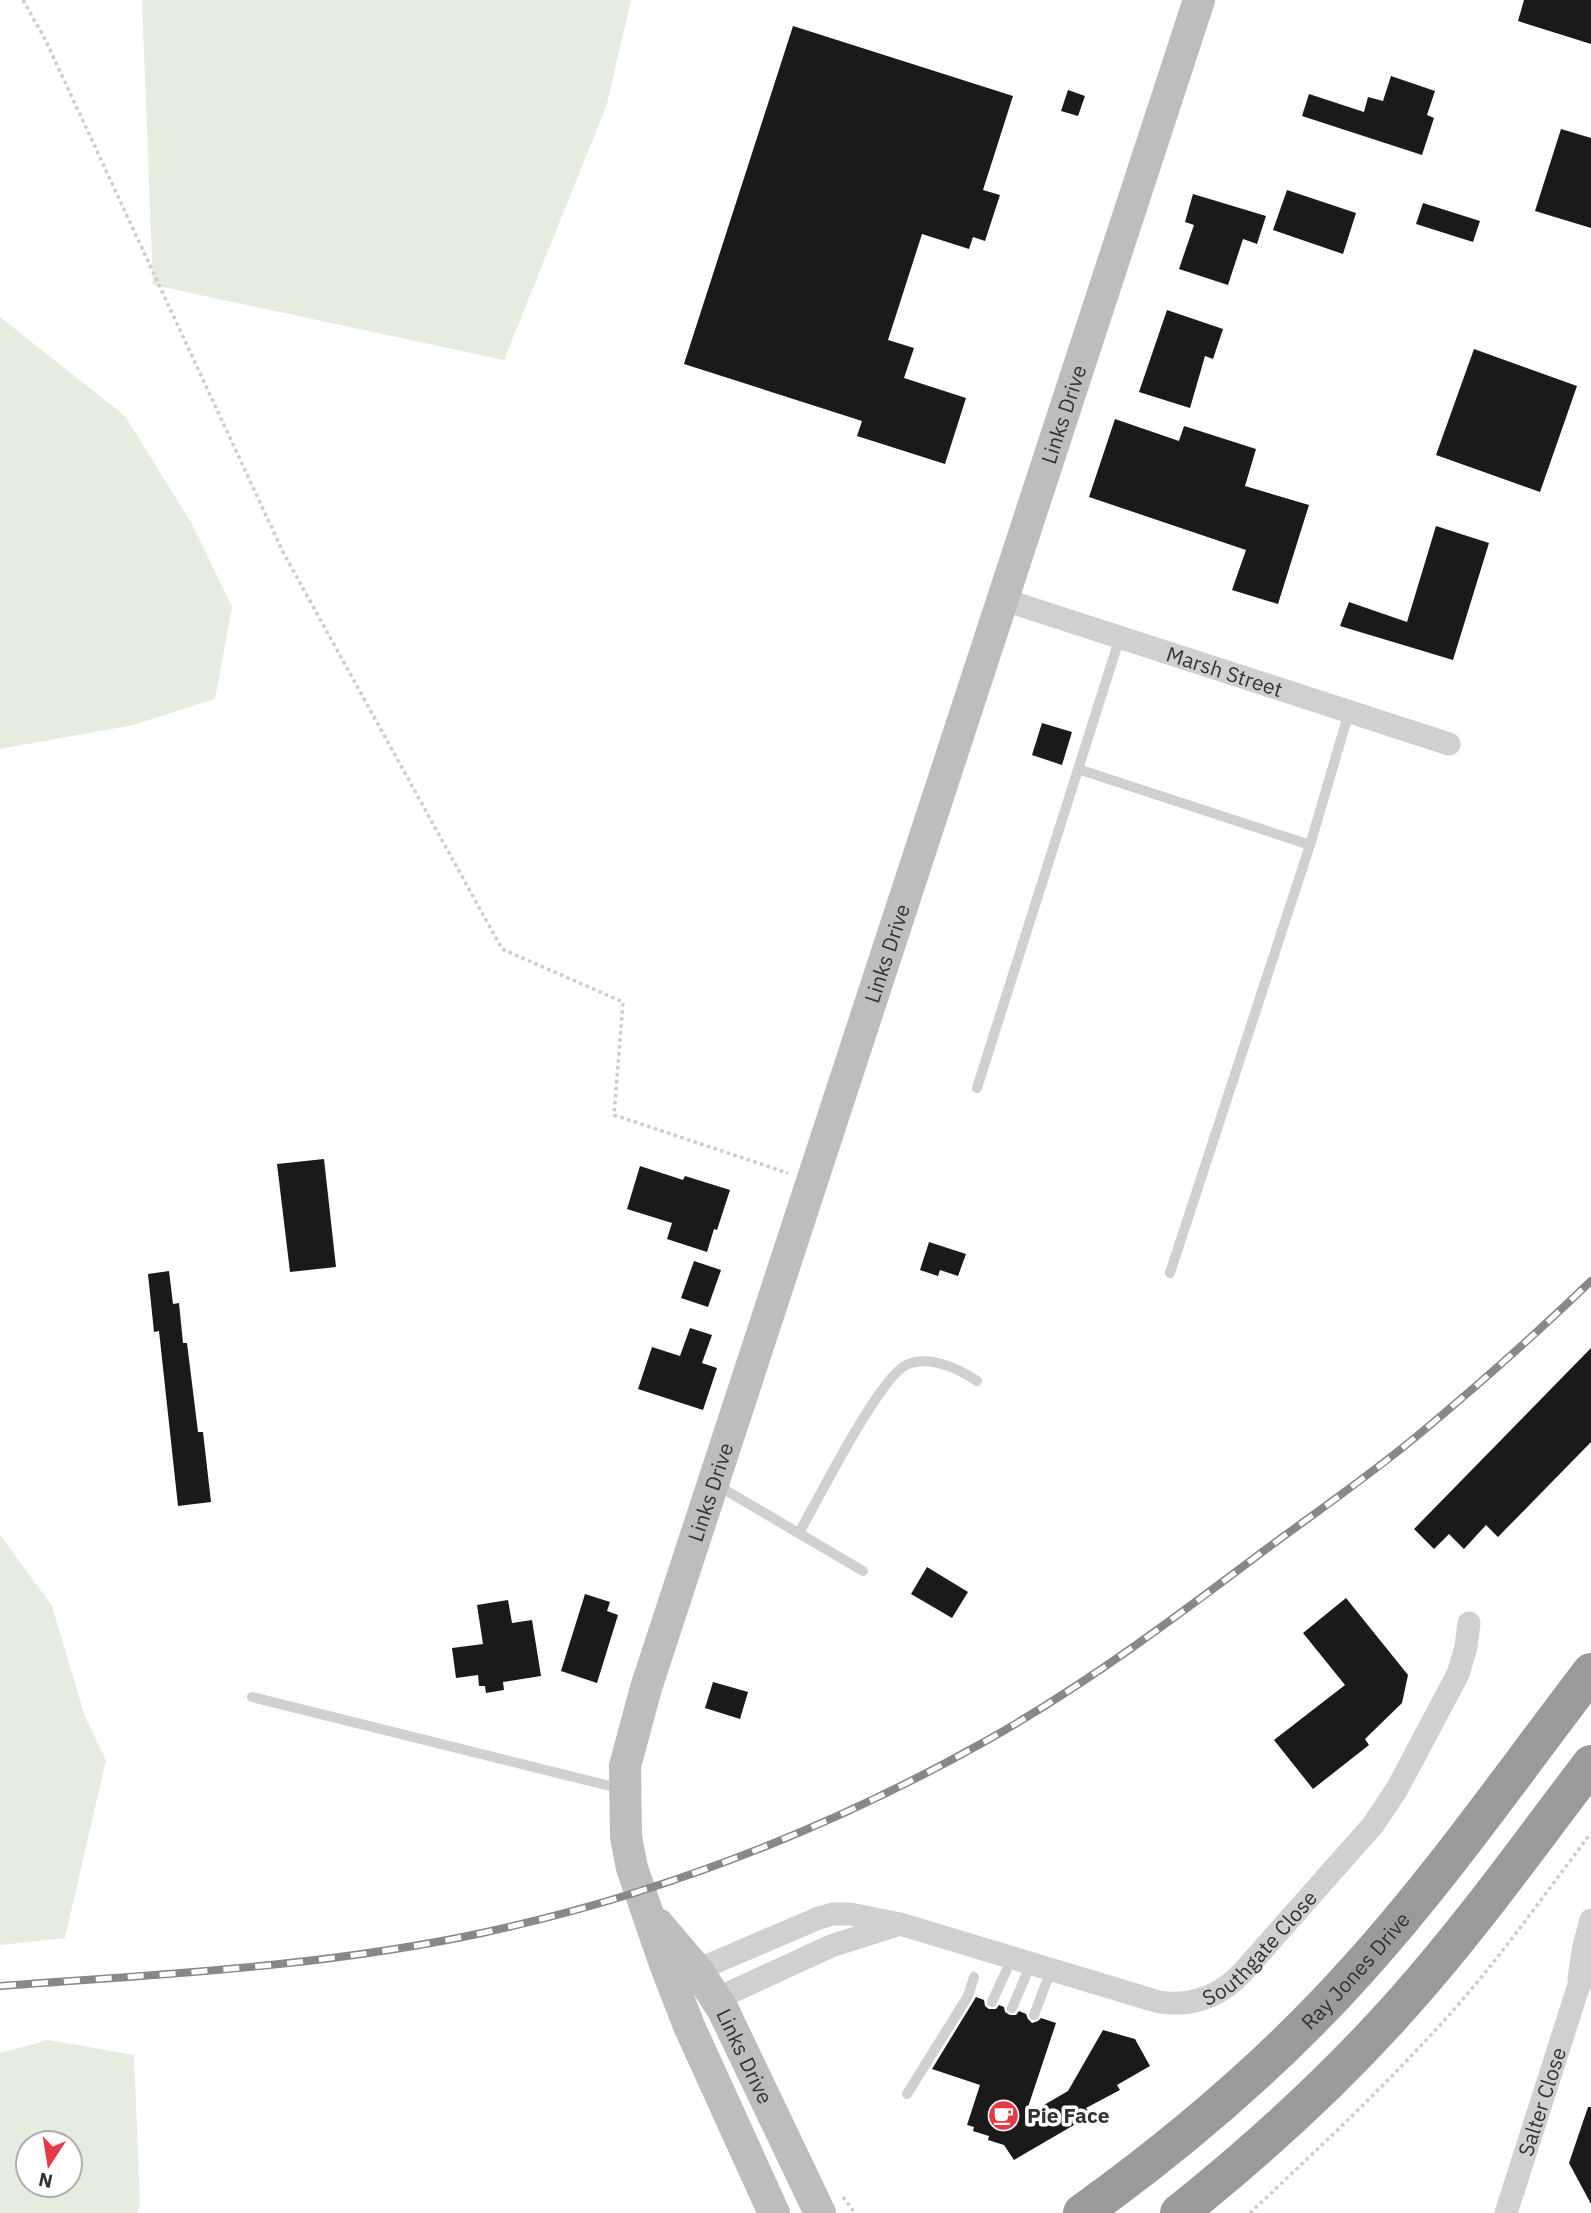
<svg xmlns="http://www.w3.org/2000/svg" width="1591" height="2213" font-family="'IBM Plex Sans',sans-serif">
  <rect width="100%" height="100%" fill="#fff"/>
  <g fill="#e6ecdf" fill-rule="evenodd">
    <path d="M142 0H631L607 104 504 360 153 285Z"/>
    <path d="M0 317 125 416 192 524 232 607 215 699 133 725 0 749Z"/>
    <path d="M0 1535 52 1606 85 1717 106 1760 65 1938 0 1945Z"/>
    <path d="M48 2040 134 2055 140 2205 137 2213H0V2053ZM28 2143H70V2185H28Z"/>
  </g>
  <g fill="#1a1a1a">
    <path d="M1524 0H1591V44L1518 21Z"/>
    <path d="M793 26 1013 96 983 190 1000 195 985 241 973 237 969 249 922 234 888 340 914 348 904 378 966 398 945 464 857 436 862 421 684 364Z"/>
    <path d="M1391 76 1435 91 1427 115 1434 118 1422 155 1302 116 1309 94 1364 112 1368 97 1383 101Z"/>
    <path d="M1068 90 1085 96 1078 116 1061 111Z"/>
    <path d="M1561 129 1591 138V228L1535 211Z"/>
    <path d="M1287 190 1356 213 1343 254 1273 230Z"/>
    <path d="M1193 194 1266 216 1257 244 1243 239 1228 285 1179 269 1194 225 1185 222Z"/>
    <path d="M1423 203 1480 221 1473 242 1416 224Z"/>
    <path d="M1167 310 1223 329 1213 359 1205 356 1190 408 1139 392Z"/>
    <path d="M1474 349 1577 386 1540 492 1436 455Z"/>
    <path d="M1115 419 1179 441 1184 426 1256 449 1245 486 1309 505 1278 604 1232 590 1246 550 1089 497Z"/>
    <path d="M1436 526 1489 543 1453 660 1340 626 1349 602 1407 622Z"/>
    <path d="M1042 723 1072 732 1062 765 1032 755Z"/>
    <path d="M324 1159 336 1267 290 1272 277 1164Z"/>
    <path d="M640 1166 683 1180 685 1176 730 1190 717 1230 714 1229 707 1252 667 1239 672 1223 627 1209Z"/>
    <path d="M929 1242 966 1254 958 1276 940 1270 938 1276 920 1270Z"/>
    <path d="M694 1261 721 1270 708 1307 681 1298Z"/>
    <path d="M169 1271 173 1304 179 1303 183 1343H187L198 1432H203L211 1502 178 1506 159 1331 154 1332 148 1274Z"/>
    <path d="M690 1328 712 1335 702 1363 717 1368 703 1410 638 1389 652 1347 680 1356Z"/>
    <path d="M1591 1348V1442L1498 1537 1486 1525 1464 1549 1449 1534 1434 1549 1414 1529Z"/>
    <path d="M927 1567 968 1592 952 1618 911 1594Z"/>
    <path d="M585 1594 610 1602 607 1611 618 1615 597 1683 561 1671Z"/>
    <path d="M1346 1598 1408 1675 1402 1703 1365 1739 1369 1745 1313 1789 1274 1740 1345 1685 1303 1633Z"/>
    <path d="M508 1600 512 1623 532 1620 541 1676 503 1682 504 1690 486 1693 485 1686H479L478 1675 456 1678 452 1648 483 1644 477 1605Z"/>
    <path d="M713 1682 748 1692 740 1719 705 1708Z"/>
    <path d="M976 1997 984 2000 985 2006 989 2009H996L999 2005 1004 2007 1005 2012 1010 2015H1016L1019 2011 1026 2014 1028 2019 1032 2023 1038 2021 1041 2018 1056 2023 1025 2116 1068 2091 1103 2030 1135 2039 1150 2066 1117 2085 1120 2090 1086 2108 1089 2113 1072 2122 1074 2125 1014 2160 1004 2145 988 2140 989 2136 973 2131 974 2127 967 2125 980 2085 932 2069Z"/>
    <path d="M1588 2107H1591V2204L1569 2163Z"/>
  </g>
  <g fill="none" stroke-linecap="round" stroke-linejoin="round">
    <g stroke="#cdcdcd" stroke-width="3.5" stroke-dasharray="3.5 3.5" stroke-linecap="butt">
      <path d="M23 0 45 39 283 552 502 949 623 1002 614 1115 788 1173"/>
      <path d="M843 2197 855 2213"/>
      <path d="M1250 2213C1321 2146 1393 2079 1457 2006 1505 1951 1547 1891 1591 1833"/>
    </g>
    <g stroke="#d0d0d0" stroke-width="10">
      <path d="M1078 769 1310 845"/>
      <path d="M977 1088 1120 637"/>
      <path d="M1170 1273 1310 845 1349 712"/>
      <path d="M715 1484 863 1571"/>
      <path d="M799 1533C817 1501 879 1378 906 1365 929 1355 957 1368 977 1381"/>
      <path d="M252 1697 622 1789"/>
      <path d="M992 2002 1012 1958"/>
      <path d="M1012 2008 1031 1964"/>
      <path d="M1034 2015 1051 1970"/>
      <path d="M907 2094 968 1996 974 1977"/>
    </g>
    <g stroke="#d0d0d0" stroke-width="23">
      <path id="s1" d="M1002 599 1449 744"/>
      <path id="s2" d="M697 1970 819 1918 833 1914H850L900 1924 1159 2002C1192 2007 1219 1997 1242 1973L1373 1825 1397 1789 1458 1674 1466 1647 1469 1623"/>
      <path d="M1579 1978 1584 1946 1591 1920"/>
      <path d="M716 1999 831 1946 897 1925"/>
      <path id="s3" d="M1506 2213 1578 1988 1591 1962"/>
    </g>
    <g stroke="#bdbdbd" stroke-width="32">
      <path id="s4" d="M658 1924 698 1971 723 2010 820 2213"/>
      <path id="s5" d="M774 2213 689 2026 665 1964 632 1868 626 1837 625 1766 646 1688 1199 0"/>
    </g>
    <g stroke="#9a9a9a" stroke-width="38">
      <path id="s6" d="M1082 2213C1182 2141 1277 2060 1359 1968 1443 1875 1515 1771 1591 1672"/>
      <path d="M1179 2213C1259 2149 1336 2079 1404 2002 1471 1927 1530 1844 1591 1764"/>
    </g>
    <defs>
      <path id="rail" d="M0 1986C162 1974 323 1967 482 1933 658 1895 827 1830 984 1742 1086 1685 1180 1614 1273 1544 1321 1509 1371 1474 1417 1436 1477 1386 1535 1335 1591 1281"/>
    </defs>
    <use href="#rail" stroke="#888" stroke-width="8"/>
    <use href="#rail" stroke="#fff" stroke-width="5" stroke-dasharray="16" stroke-linecap="butt"/>
  </g>
  <defs>
    <symbol id="cafe-disc" viewBox="-11 -11 22 22"><circle r="9.5" fill="#e63946" stroke="#fff"/><path d="M-5.5-4.5H6V0H3Q3 3.5 0 3.5H-2.5Q-5.5 3.5-5.5 0ZM3-3.2v2h1.7v-2ZM-6 4.5H4V6H-6Z" fill="#fff"/></symbol>
  </defs>
  <g fill-rule="evenodd">
    <use href="#cafe-disc" x="986" y="2098" width="35" height="35"/>
  </g>
  <g text-anchor="middle" dominant-baseline="central" stroke-width="7" stroke-linejoin="round" paint-order="stroke">
    <g font-size="21" fill="#333" stroke="#fff">
      <text stroke="none"><textPath href="#s5" startOffset="1897">Links Drive</textPath></text>
      <text stroke="none"><textPath href="#s1" startOffset="234">Marsh Street</textPath></text>
      <text stroke="none"><textPath href="#s5" startOffset="1330">Links Drive</textPath></text>
      <text stroke="none"><textPath href="#s5" startOffset="763">Links Drive</textPath></text>
      <text stroke="none"><textPath href="#s2" startOffset="607">Southgate Close</textPath></text>
      <text stroke="none"><textPath href="#s6" startOffset="366">Ray Jones Drive</textPath></text>
      <text stroke="none"><textPath href="#s4" startOffset="159">Links Drive</textPath></text>
      <text stroke="none"><textPath href="#s3" startOffset="117">Salter Close</textPath></text>
    </g>
    <g font-size="21" font-weight="bold" fill="#333" stroke="#fff" text-anchor="start">
      <text x="1027" y="2115">Pie Face</text>
    </g>
  </g>
  <g transform="translate(49 2164) rotate(192)"><circle r="33" fill="#ffffff" stroke="#adadad" stroke-width="2"/>
  <path d="M0-5L12 26L0 18L-12 26Z" fill="#e63946"/>
  <text y="-10" font-size="19" font-weight="bold" text-anchor="middle" fill="#333333">N</text>
  </g>
</svg>
